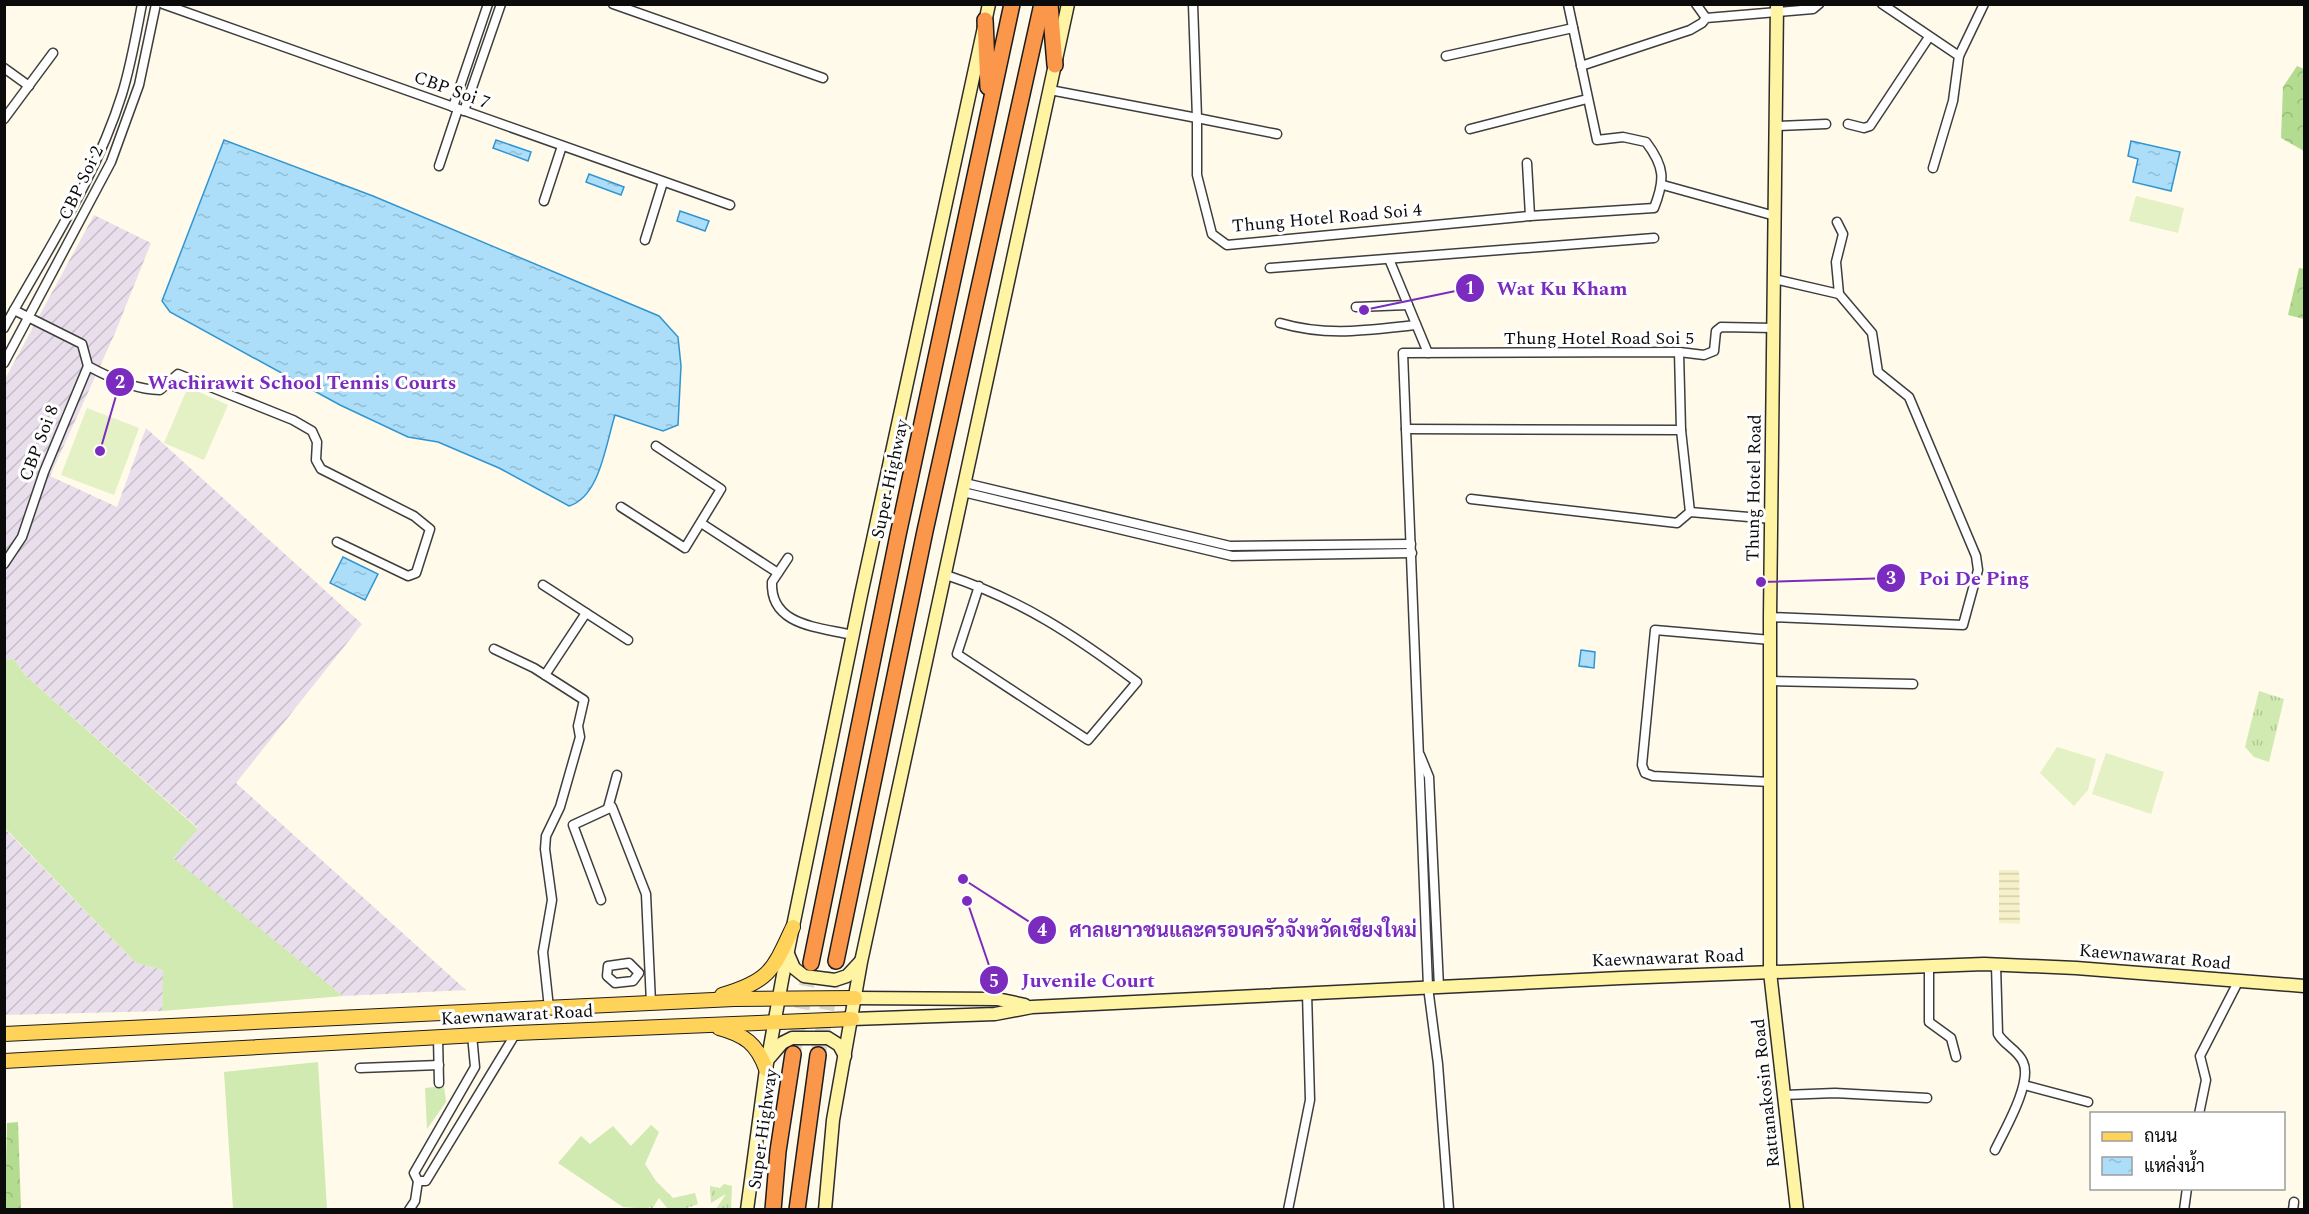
<svg xmlns="http://www.w3.org/2000/svg" width="2309" height="1214" font-family="Spectral,Sarabun,serif">
  <defs>
    <pattern id="industrial-furrows" width="10" height="10" patternUnits="userSpaceOnUse" patternTransform="scale(1.5)"><rect width="10" height="10" fill="#e9deeb"/><path d="M-1 1l2-2M0 10L10 0M9 11l2-2" fill="none" stroke="#c6bdc8"/></pattern>
    <pattern id="farmland-rules" width="6" height="5" patternUnits="userSpaceOnUse" patternTransform="scale(1.5)"><rect width="6" height="5" fill="#f6f1c9"/><path d="M0 2.5h6" fill="none" stroke="#d2cdab"/></pattern>
    <pattern id="forest-crowns" width="20" height="18" patternUnits="userSpaceOnUse" patternTransform="scale(1.5)"><rect width="20" height="18" fill="#b4dc90"/><path d="M2 6a3 3 0 1 1 6 0M12 15a3 3 0 1 1 6 0" fill="none" stroke="#99bb7b"/></pattern>
    <pattern id="park-tufts" width="24" height="20" patternUnits="userSpaceOnUse" patternTransform="scale(1.5)"><rect width="24" height="20" fill="#d1eab2"/><path d="M3 7l-1-3M5 7V3M7 7l1-3M15 17l-1-3M17 17v-4M19 17l1-3" fill="none" stroke="#b2c798"/></pattern>
    <pattern id="water-ripples" width="26" height="14" patternUnits="userSpaceOnUse" patternTransform="scale(1.5)"><rect width="26" height="14" fill="#acdef9"/><path d="M2 4q2-2 4 0t4 0M15 11q2-2 4 0t4 0" fill="none" stroke="#93bdd4"/></pattern>
  </defs>
  <rect width="100%" height="100%" fill="#fffae9"/>
  <g fill="url(#industrial-furrows)">
    <path d="M94 215 151 243 115 333 50 476 117 507 146 428 362 624 236 783 466 990 343 996 172 858 198 828 25 675 14 659 5 660V379Z"/>
    <path d="M4 828 136 963 164 970 162 1011 5 1015Z"/>
  </g>
  <path fill="url(#farmland-rules)" d="M1999 870H2019L2020 924 1999 923Z"/>
  <g fill="#d1eab2">
    <path d="M14 659 25 675 198 829 173 858 343 996 162 1011 163 970 136 963 5 828V660Z"/>
    <path d="M318 1062 327 1209H233L224 1072Z"/>
    <path d="M444 1086 446 1102 427 1129 425 1088Z"/>
    <path d="M651 1125 659 1132 645 1164 656 1181 649 1209 623 1207 558 1163 581 1136 590 1144 613 1126 631 1146Z"/>
  </g>
  <g fill="url(#forest-crowns)">
    <path d="M2297 66 2304 69V151L2281 138 2283 87Z"/>
    <path d="M2299 268 2304 269V319L2288 315Z"/>
    <path d="M18 1122 21 1209H5L7 1123Z"/>
  </g>
  <g fill="url(#park-tufts)">
    <path d="M2259 691 2284 699 2269 762 2254 757 2245 747Z"/>
    <path d="M656 1181 673 1198 695 1193 698 1204 684 1209H668L659 1198 652 1209 649 1205Z"/>
    <path d="M724 1184 732 1186 731 1209H716L726 1194 711 1203 710 1186 720 1188Z"/>
  </g>
  <g fill="#e3f1c4">
    <path d="M2136 196 2184 208 2178 233 2129 221Z"/>
    <path d="M188 387 228 405 204 460 164 443Z"/>
    <path d="M87 408 139 428 114 495 61 475Z"/>
    <path d="M2057 747 2096 759 2088 790 2074 806 2040 773Z"/>
    <path d="M2106 753 2164 772 2151 814 2092 794Z"/>
  </g>
  <g fill="url(#water-ripples)" stroke="#2f96d3" stroke-width="1.5">
    <path d="M224 140 373 196 659 316 678 337 681 366 678 425 663 431 615 415C606 443 600 497 569 506L499 468 438 442 408 437 340 405 170 312 162 301Z"/>
    <path d="M496 140 531 152 528 161 493 148Z"/>
    <path d="M2131 141 2180 152 2171 191 2133 182 2138 159 2128 156Z"/>
    <path d="M589 174 624 187 621 195 586 182Z"/>
    <path d="M680 211 709 221 705 231 677 221Z"/>
    <path d="M343 557 378 574 365 600 330 583Z"/>
    <path d="M1581 650 1595 652 1594 668 1579 666Z"/>
  </g>
  <g fill="none" stroke-linecap="round" stroke-linejoin="round">
    <g stroke="#dad6c8" stroke-width="15" stroke-dasharray="15 8" stroke-linecap="butt">
      <path d="M793 1054 811 963"/>
      <path d="M818 1055 836 961"/>
    </g>
    <defs>
      <g id="street">
        <path d="M163 4 730 205"/>
        <path d="M613 4 823 78"/>
        <path d="M1193 4 1197 118 1277 134"/>
        <path d="M1696 4 1706 18"/>
        <path d="M1882 4 1959 56"/>
        <path d="M1446 56 1573 28"/>
        <path d="M1581 66 1690 30 1702 23 1706 18 1813 9 1819 4"/>
        <path d="M4 68 29 86"/>
        <path d="M1050 90 1197 118V175L1212 234 1227 245 1530 216 1654 208C1665 180 1665 167 1646 142L1623 137 1597 140 1568 4"/>
        <path d="M453 107 488 4"/>
        <path d="M464 111 501 4"/>
        <path d="M4 119 53 53"/>
        <path d="M1848 124 1864 128 1870 126 1929 37"/>
        <path d="M1776 126 1826 124"/>
        <path d="M1470 129 1587 99"/>
        <path d="M1527 163 1530 216"/>
        <path d="M439 166 458 109"/>
        <path d="M1933 168 1953 101 1959 56 1984 4"/>
        <path d="M1663 185 1775 216"/>
        <path d="M544 201 562 146"/>
        <path d="M1837 222 1843 234 1836 262 1839 294"/>
        <path d="M645 240 663 182"/>
        <path d="M1389 259 1428 353"/>
        <path d="M1270 268 1654 238"/>
        <path d="M1356 307 1408 305"/>
        <path d="M14 310 82 344 88 366C110 378 136 390 160 390L178 374 293 420 312 431 317 442 316 460 321 469 414 516 430 529 416 573 408 576 337 542"/>
        <path d="M1280 323C1328 337 1368 330 1416 325"/>
        <path d="M4 328C46 252 96 178 122 94 131 65 136 35 142 4"/>
        <path d="M1679 352 1681 430 1690 512"/>
        <path d="M4 363 111 162 139 85 156 4"/>
        <path d="M1406 429 1681 430"/>
        <path d="M965 483 1230 546 1411 544"/>
        <path d="M963 492 1232 556 1412 553"/>
        <path d="M1471 499 1677 523 1690 512 1772 519"/>
        <path d="M621 507 685 548 721 489 656 446"/>
        <path d="M701 523 778 573"/>
        <path d="M788 558 772 582C770 626 819 627 852 635"/>
        <path d="M4 564 22 537 44 472 88 366"/>
        <path d="M946 575C1022 600 1074 635 1137 682L1088 740 957 654 979 586"/>
        <path d="M543 585 628 640"/>
        <path d="M1770 617 1963 625 1978 570 1976 556 1909 397 1878 372 1872 333 1839 294 1774 279"/>
        <path d="M494 649 534 668 584 700 578 726 580 737 560 807 546 836 545 849 552 900 543 952 549 1008"/>
        <path d="M545 675 586 613"/>
        <path d="M1771 681 1913 684"/>
        <path d="M1420 755 1429 777 1439 987"/>
        <path d="M1770 782 1653 776 1645 773 1642 765 1655 630 1771 640"/>
        <path d="M608 808 617 775"/>
        <path d="M601 900 573 825 612 807 646 894 651 1003"/>
        <path d="M629 963 639 973 633 981 615 983 607 976 608 966Z"/>
        <path d="M1929 966V1022L1951 1038 1956 1057"/>
        <path d="M472 1035 475 1067 414 1173 418 1181H426L516 1033"/>
        <path d="M438 1037 439 1083"/>
        <path d="M360 1068 439 1065"/>
        <path d="M2024 1085 2088 1102"/>
        <path d="M1784 1095 1835 1093 1927 1098"/>
        <path d="M2199 1114 2206 1080 2200 1056 2238 982"/>
        <path d="M1995 1150C2004 1131 2033 1082 2023 1062 2018 1050 2004 1045 1998 1034L1996 965"/>
        <path d="M409 1210 415 1201 418 1181"/>
        <path d="M1288 1210 1310 1100 1307 993"/>
        <path d="M1449 1210 1438 1064 1428 987 1403 353 1679 352 1704 355 1714 351 1716 331 1721 327 1774 328"/>
        <path d="M2184 1210 2187 1188"/>
        <path d="M2293 1210 2294 1202"/>
      </g>
      <g id="secondary">
        <path d="M1777 4 1770 617V972L1797 1210"/>
        <path d="M788 954 794 968 804 976 835 980 847 976 860 962"/>
        <path d="M855 998 997 999 1025 1005"/>
        <path d="M852 1019 995 1014 1032 1007 1621 978 1984 964 2076 968 2304 986"/>
        <path d="M770 1057 782 1043 792 1038H828L839 1045 845 1056"/>
        <path d="M747 1210 766 1069 783 975 861 595 989 4"/>
        <path d="M825 1210 833 1120 861 962 1068 4"/>
      </g>
      <g id="primary">
        <path d="M722 995C770 981 773 970 793 927"/>
        <path d="M719 1028C745 1035 757 1044 766 1069"/>
        <path d="M4 1034 734 999 855 998"/>
        <path d="M4 1061 516 1033 852 1019"/>
      </g>
      <g id="highway">
        <path d="M1050 4 1055 65"/>
        <path d="M985 20 988 87"/>
        <path d="M836 961 925 531 1042 4"/>
        <path d="M811 963 898 535 1012 4"/>
        <path d="M773 1210 778 1151 793 1054"/>
        <path d="M797 1210 818 1055"/>
      </g>
    </defs>
    <use href="#street" stroke="#3e3e3e" stroke-width="11"/>
    <use href="#secondary" stroke="#2d2d2d" stroke-width="15"/>
    <use href="#primary" stroke="#1c1c1c" stroke-width="16"/>
    <use href="#highway" stroke="#1c1c1c" stroke-width="18"/>
    <use href="#street" stroke="#fff" stroke-width="8"/>
    <use href="#secondary" stroke="#fff3a4" stroke-width="12"/>
    <use href="#primary" stroke="#ffd259" stroke-width="14"/>
    <use href="#highway" stroke="#fb974b" stroke-width="15"/>
  </g>
  <g text-anchor="middle" dominant-baseline="central" stroke-width="6" stroke-linejoin="round" paint-order="stroke">
    <g font-size="18" fill="#0b0b0b" stroke="#fff">
      <text transform="translate(452 90) rotate(20)">CBP Soi 7</text>
      <text transform="translate(81 183) rotate(-64)">CBP Soi 2</text>
      <text transform="translate(1327 218) rotate(-5)">Thung Hotel Road Soi 4</text>
      <text x="1599" y="338">Thung Hotel Road Soi 5</text>
      <text transform="translate(39 443) rotate(-69)">CBP Soi 8</text>
      <text transform="translate(890 479) rotate(-78)">Super Highway</text>
      <text transform="translate(1754 488) rotate(-89)">Thung Hotel Road</text>
      <text transform="translate(2155 957) rotate(5)">Kaewnawarat Road</text>
      <text transform="translate(1668 958) rotate(-2)">Kaewnawarat Road</text>
      <text transform="translate(517 1015) rotate(-3)">Kaewnawarat Road</text>
      <text transform="translate(1766 1093) rotate(-96)">Rattanakosin Road</text>
      <text transform="translate(763 1129) rotate(-82)">Super Highway</text>
    </g>
  </g>
  <path fill="none" stroke="#7b2cbf" stroke-width="2" d="M1364 310L1470 288M100 451L120 382M1761 582L1891 578M963 879L1042 930M967 901L994 980"/>
  <g fill="#7b2cbf" stroke="#fff" stroke-width="2">
    <circle cx="1364" cy="310" r="6"/>
    <circle cx="100" cy="451" r="6"/>
    <circle cx="1761" cy="582" r="6"/>
    <circle cx="963" cy="879" r="6"/>
    <circle cx="967" cy="901" r="6"/>
    <circle cx="1470" cy="288" r="15"/>
    <circle cx="120" cy="382" r="15"/>
    <circle cx="1891" cy="578" r="15"/>
    <circle cx="1042" cy="930" r="15"/>
    <circle cx="994" cy="980" r="15"/>
  </g>
  <g font-size="18" text-anchor="middle" font-weight="bold" fill="#fff">
    <text x="1470" y="294">1</text>
    <text x="120" y="388">2</text>
    <text x="1891" y="584">3</text>
    <text x="1042" y="936">4</text>
    <text x="994" y="987">5</text>
  </g>
  <g font-size="20" text-anchor="middle" font-weight="bold" fill="#7b2cbf" stroke="#fff" stroke-width="6" stroke-linejoin="round" paint-order="stroke">
    <text x="1562" y="295">Wat Ku Kham</text>
    <text x="302" y="389">Wachirawit School Tennis Courts</text>
    <text x="1974" y="585">Poi De Ping</text>
    <text x="1243" y="937">ศาลเยาวชนและครอบครัวจังหวัดเชียงใหม่</text>
    <text x="1088" y="987">Juvenile Court</text>
  </g>
  <rect width="2309" height="1214" fill="none" stroke="#0b0b0b" stroke-width="12"/>
  <rect x="2090" y="1112" width="195" height="78" fill="#ffffff" stroke="#9d9d9d" stroke-width="1.5"/>
  <rect x="2102" y="1132" width="30" height="9" fill="#ffd259" stroke="#9d9d9d" stroke-width="1.5"/>
  <text x="2144" y="1142" font-size="18" fill="#0b0b0b">ถนน</text>
  <rect x="2102" y="1157" width="30" height="18" fill="url(#water-ripples)" stroke="#9d9d9d" stroke-width="1.5"/>
  <text x="2144" y="1172" font-size="18" fill="#0b0b0b">แหล่งน้ำ</text>
</svg>
